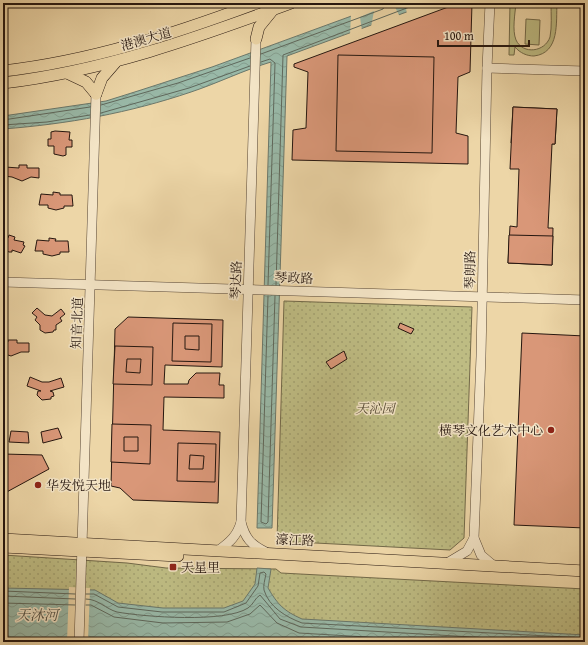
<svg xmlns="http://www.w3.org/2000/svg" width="588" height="645" font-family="'Gentium Book Plus','Noto Serif SC',serif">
  <defs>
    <pattern id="park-dots" width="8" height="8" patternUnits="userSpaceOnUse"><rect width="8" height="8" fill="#bebc83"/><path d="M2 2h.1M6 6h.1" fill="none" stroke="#a3a170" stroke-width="1.8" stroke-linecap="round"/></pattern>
    <pattern id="water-waves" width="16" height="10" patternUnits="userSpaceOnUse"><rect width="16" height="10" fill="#99b9a8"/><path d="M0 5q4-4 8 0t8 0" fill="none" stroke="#849e8f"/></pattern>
  </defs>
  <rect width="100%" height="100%" fill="#edd6a7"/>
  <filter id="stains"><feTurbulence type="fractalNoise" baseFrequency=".005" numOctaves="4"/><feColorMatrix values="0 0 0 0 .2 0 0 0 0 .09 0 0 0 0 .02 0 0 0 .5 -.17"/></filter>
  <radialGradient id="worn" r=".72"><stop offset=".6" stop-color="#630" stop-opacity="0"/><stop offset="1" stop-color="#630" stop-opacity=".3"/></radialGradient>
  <g fill="#bebc83" stroke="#726949">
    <path d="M510 3H516C515 14 512 30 516 40 523 55 545 52 550 37 552 27 551 14 551 3H557C556 22 560 53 534 56 527 56 520 53 515 47L514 55H509Z"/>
    <path d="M526 19 540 20 539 45 525 44Z"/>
  </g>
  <g fill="url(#park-dots)" stroke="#726949">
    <path d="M284 301 472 307 464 538 450 550 277 541Z"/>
    <path d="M3 555 127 563 166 568 276 569 281 573 585 589V642H3Z"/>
  </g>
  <g fill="url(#water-waves)" stroke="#6b786b">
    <path d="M387 3H431L287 56 272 528H257L271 62C244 70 218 83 191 92 129 113 68 124 3 129V116L106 101 141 90 212 67Z"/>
    <path d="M257 568 271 569 268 588C278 605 284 611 302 619L585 635V642H3V588L95 590 118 603 163 608H224L243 601 255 584Z"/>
  </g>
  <g fill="#edd6a7">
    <path d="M381 3H393L400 17 371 27 374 11 360 17 362 31 350 35 351 14Z"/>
    <path d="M405 3H419V10L407 14Z"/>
    <path d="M69 587 90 588 88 642H67Z"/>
  </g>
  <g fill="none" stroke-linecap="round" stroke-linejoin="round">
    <g stroke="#5f685c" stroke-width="1">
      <path d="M261 54 383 9 386 3"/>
      <path d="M261 62 270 59 275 63 268 285"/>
      <path d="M101 105 178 83 250 58"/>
      <path d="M101 113 189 88 250 66"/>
      <path d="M3 120 90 107"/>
      <path d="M3 125 47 122 90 115"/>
      <path d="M276 285 283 55 420 3"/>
      <path d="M268 296 261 522 266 524 268 522 275 296"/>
      <path d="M3 591 75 594"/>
      <path d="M86 594H94L118 607 162 612H224L246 603 258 586 260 573 264 572 266 574C265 579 263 586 264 590 269 607 286 617 302 623L585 638"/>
      <path d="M3 596 75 599"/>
      <path d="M86 599C98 599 106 609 117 612 145 617 225 623 248 608 253 605 255 598 260 595L280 619 301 627 558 642"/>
      <path d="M3 603 75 605"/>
      <path d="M86 605H91L114 617 163 623 227 622 250 614 260 605 277 623 299 633 451 642"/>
    </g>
  </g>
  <g fill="#d99778" stroke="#25160f" fill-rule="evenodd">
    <path d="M459 3H472L470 72 458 77 456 133 468 136V164L292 160 293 130 306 128 308 72 294 67V64Z"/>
    <path d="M338 55 434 57 432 153 336 151Z"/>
    <path d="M513 107 557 109 555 144 511 143Z"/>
    <path d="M513 107 557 109 555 144H552L548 228H553L552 265 508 263 510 226 517 227 519 169H510Z"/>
    <path d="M55 131 70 132 69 140H72V147H66V155L63 156 54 154V146H48V139H51V132Z"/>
    <path d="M19 165H27V168H39V178L31 177 22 181 12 177 4 176 5 167 19 168Z"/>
    <path d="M53 192 60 193V195H72L73 206H64V208L56 210 48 208V205H39L41 194 53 195Z"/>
    <path d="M9 235 15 237 14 240 24 242 23 245 25 246 21 253 12 250V252H9L3 249V236L8 238Z"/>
    <path d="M509 235 553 236 552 265 508 263Z"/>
    <path d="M49 238 56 239 55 241H68L69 252H60V254L52 256 43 254V251H35L37 240 49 241Z"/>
    <path d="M37 308 45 315 52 316 61 309 65 314 60 318 62 321 56 325V330H54L53 332 45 333 40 330V325L35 320 37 317 32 313Z"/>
    <path d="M128 317 223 320 222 367 165 365 164 384H188L189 380 196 373H220L219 385H224V398L164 397 163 430 220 432 218 503 133 500 120 488 111 486 115 329Z"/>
    <path d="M173 323 212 324 211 362 172 361ZM185 336H199V350L185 349Z"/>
    <path d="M400 323 414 329 411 334 398 328Z"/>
    <path d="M522 333 585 336V528L514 525Z"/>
    <path d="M8 340H17V343H29V352H21L11 356 5 354 3 342H8Z"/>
    <path d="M115 346 153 347 152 385 113 384ZM127 359H141L140 373 126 372Z"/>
    <path d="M344 351 347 359 331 369 326 362Z"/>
    <path d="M30 377 42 382H49L61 378 64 387 50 391 53 392 54 396 51 397V399L42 400 37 395 38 391H41L27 386Z"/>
    <path d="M112 424 151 425 150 464 111 462ZM124 437H138V451H124Z"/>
    <path d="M58 428 62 438 43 443 41 432Z"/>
    <path d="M11 431 28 432 29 443 9 442Z"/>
    <path d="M178 443 216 444 215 482 177 481ZM190 455 204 456 203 469H189Z"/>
    <path d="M3 454 42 455 49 469 3 494Z"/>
  </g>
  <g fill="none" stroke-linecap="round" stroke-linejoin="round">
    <defs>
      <g id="minor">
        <path d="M490 3 487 68 481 356 474 538 481 555 494 566"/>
        <path d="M487 68 585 71"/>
        <path d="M3 282 585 300"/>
        <path d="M241 522C245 538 251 545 266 552"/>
        <path d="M219 550C230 542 237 536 241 522L256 39"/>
        <path d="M447 563 467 551 474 538"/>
        <path d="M79 642 96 94"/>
      </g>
      <g id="major">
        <path d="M256 39 259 27 272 11"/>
        <path d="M3 71C91 61 174 34 257 3"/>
        <path d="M67 73 86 82 96 94"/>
        <path d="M3 83C104 71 196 38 291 3"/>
        <path d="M96 94 102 78 115 63"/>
        <path d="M3 539 585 571"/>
        <path d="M3 547 178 556"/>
      </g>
    </defs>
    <use href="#minor" stroke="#574635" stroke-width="10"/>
    <use href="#major" stroke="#25160f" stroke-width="12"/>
    <use href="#minor" stroke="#f3e4c6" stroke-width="9"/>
    <use href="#major" stroke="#edd6a7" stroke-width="11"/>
  </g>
  <g fill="#8f2418" stroke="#f3e4c6" stroke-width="1.5">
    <circle cx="551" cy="430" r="4"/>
    <circle cx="38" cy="485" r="4"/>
    <rect x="169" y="563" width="8" height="8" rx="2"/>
  </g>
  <g text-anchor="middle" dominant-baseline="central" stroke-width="3" stroke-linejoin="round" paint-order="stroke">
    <g font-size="13" fill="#25160f" stroke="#f3e4c6">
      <text transform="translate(146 39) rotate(-16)">港澳大道</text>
      <text transform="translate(470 270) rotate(-89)">琴朗路</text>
      <text transform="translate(294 278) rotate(2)">琴政路</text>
      <text transform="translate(236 280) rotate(-88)">琴达路</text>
      <text transform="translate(77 323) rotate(-88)">知音北道</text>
      <text transform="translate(295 540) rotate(3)">濠江路</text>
    </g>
    <g font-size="13" font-style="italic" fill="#534832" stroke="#f3e4c6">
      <text x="375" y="408">天沁园</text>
    </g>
    <g font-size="13" fill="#25160f" stroke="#f3e4c6" text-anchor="start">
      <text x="543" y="430" text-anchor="end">横琴文化艺术中心</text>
      <text x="46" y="485">华发悦天地</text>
      <text x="181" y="567">天星里</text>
    </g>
    <g font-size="14" font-style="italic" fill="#4e4f45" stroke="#f3e4c6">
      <text x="37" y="615">天沐河</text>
    </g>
  </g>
  <rect width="588" height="645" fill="none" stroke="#edd6a7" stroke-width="16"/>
  <rect x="4" y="4" width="580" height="637" fill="none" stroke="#25160f" stroke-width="2"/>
  <rect x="8" y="8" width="572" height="629" fill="none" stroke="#25160f"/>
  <path d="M438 40v6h91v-6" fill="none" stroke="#25160f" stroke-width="2"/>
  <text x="444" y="40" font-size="12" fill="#25160f" stroke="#f3e4c6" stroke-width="3" paint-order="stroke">100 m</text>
  <rect width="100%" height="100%" filter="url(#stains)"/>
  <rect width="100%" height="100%" fill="url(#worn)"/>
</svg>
